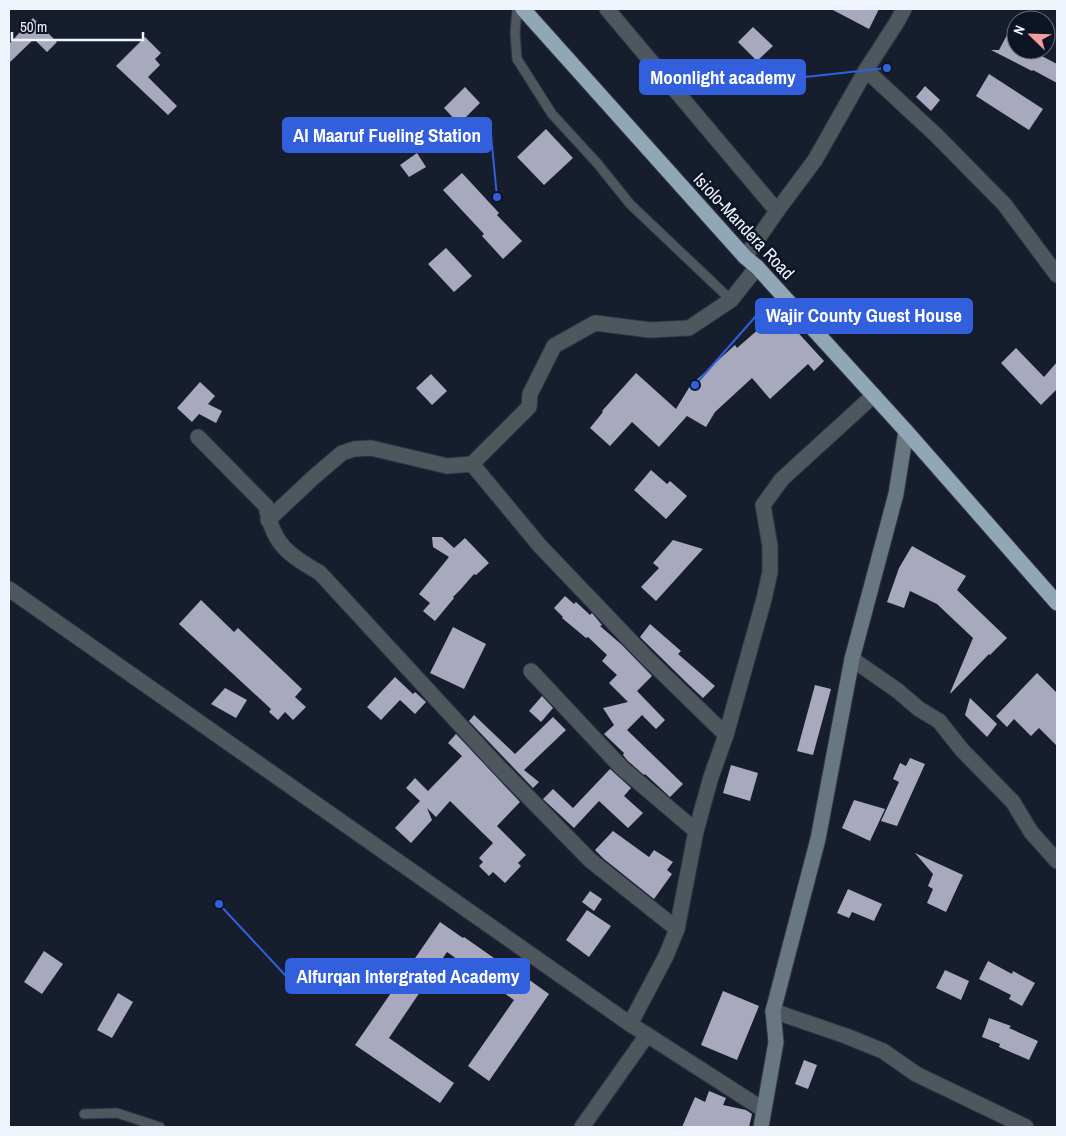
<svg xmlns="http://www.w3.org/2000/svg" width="1066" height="1136" font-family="'Archivo Narrow',sans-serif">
  <rect width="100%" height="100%" fill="#161e2e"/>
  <g fill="#a8a8bf">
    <path d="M831 9H879L869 29Z"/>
    <path d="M33 18 57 42 47 52 34 39 9 63V44Z"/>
    <path d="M1016 18V50H1043L1040 55 1057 64V83L1033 70 1032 71 991 50H999Z"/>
    <path d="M753 27 773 46 757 61 738 42Z"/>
    <path d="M145 37 161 53 155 59 160 65 148 77 177 106 168 115 116 66Z"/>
    <path d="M989 74 1043 109 1029 130 976 96Z"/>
    <path d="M925 86 940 100 931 111 916 97Z"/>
    <path d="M465 87 480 103 459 124 444 108Z"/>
    <path d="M546 129 573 158 544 185 517 157Z"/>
    <path d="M417 153 426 167 409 177 400 165Z"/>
    <path d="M462 173 499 213 497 215 522 241 503 259 482 236 484 234 443 190Z"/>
    <path d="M446 248 472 276 454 292 428 264Z"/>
    <path d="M770 302 824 361 814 371 808 364 770 399 752 378 715 412 706 427 687 416 659 447 632 422 610 446 590 428 603 412 602 411 636 373 676 409 690 386 735 345 737 348 768 321 760 312Z"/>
    <path d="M1016 348 1044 377 1057 362V389L1041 405 1001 363Z"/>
    <path d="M431 374 447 391 432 405 416 388Z"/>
    <path d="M200 382 215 396 208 404 222 411 216 423 199 414 192 422 177 408Z"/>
    <path d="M651 470 667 484 670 481 687 496 666 519 634 490Z"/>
    <path d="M432 537H442L454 548 465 538 489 563 476 575 474 574 461 589 453 597 454 598 435 621 423 611 430 603 419 594 449 557 433 547Z"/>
    <path d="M673 540 703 549 656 601 641 587 659 568 653 563Z"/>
    <path d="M912 546 966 576 957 590 1007 638 990 655 989 654 951 693H950L973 638 937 604 910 591 904 608 887 602 899 568Z"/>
    <path d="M565 596 574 604 576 602 590 615 592 613 602 625 600 626 622 645 652 676 637 691 665 720 656 729 642 715 627 730 683 784 670 797 645 774 644 775 628 761 623 755 624 753 604 734 614 725 603 708 628 702 609 683 617 675 602 661 607 655 588 637 586 638 562 618 563 617 554 608Z"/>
    <path d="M201 600 234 632 238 628 302 689 295 697 306 707 293 720 285 712 278 720 269 712 271 709 179 624Z"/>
    <path d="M650 624 681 651 678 654 715 686 703 698 689 685 640 637Z"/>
    <path d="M453 627 486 644 464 689 430 673Z"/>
    <path d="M1037 673 1057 693V746L1039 728 1031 736 1014 719 1007 727 996 716Z"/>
    <path d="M395 677 413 694 415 692 426 702 415 714 400 700 381 720 367 707Z"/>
    <path d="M815 685 831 689 813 755 797 751Z"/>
    <path d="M225 688 247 700 236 718 211 704Z"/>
    <path d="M542 696 553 708 541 722 529 711Z"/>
    <path d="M970 698 997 724 987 737 965 715Z"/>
    <path d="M474 715 515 754 553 717 566 730 524 770 539 782 533 788 469 721Z"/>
    <path d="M456 734 520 802 497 826 526 855 518 863 521 866 505 883 493 872 489 876 479 866 483 862 479 858 493 843 450 801 436 817 427 808 432 820 411 843 395 828 420 801 406 788 415 778 428 791 462 756 448 743Z"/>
    <path d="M910 758 925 764 897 826 881 821 899 782 893 779 900 763 906 766Z"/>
    <path d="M731 765 758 773 750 801 723 793Z"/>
    <path d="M610 769 631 788 624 796 643 813 628 828 599 801 574 828 543 799 553 789 573 808Z"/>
    <path d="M854 800 885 809 870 841 842 828Z"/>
    <path d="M613 831 649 857 654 850 673 862 667 870 672 874 654 899 604 859 595 850Z"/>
    <path d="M915 853 963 875 946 912 927 903 933 889 928 886 933 874Z"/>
    <path d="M848 889 882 904 874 921 852 912 849 918 837 913Z"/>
    <path d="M590 891 602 899 594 911 582 902Z"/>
    <path d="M587 910 611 926 589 957 566 940Z"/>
    <path d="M440 922 463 938 464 937 527 981 528 979 549 994 489 1081 468 1066 514 1000 447 952 389 1038 454 1083 440 1103 355 1045Z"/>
    <path d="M44 951 63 964 42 994 24 982Z"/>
    <path d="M988 961 1012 974 1013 971 1035 983 1022 1006 1009 999 1011 995 979 979Z"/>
    <path d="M945 970 969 981 961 1000 936 988Z"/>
    <path d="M723 991 759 1006 737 1060 701 1045Z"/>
    <path d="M118 993 133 1002 112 1038 97 1030Z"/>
    <path d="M989 1018 1011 1026 1009 1028 1038 1041 1029 1060 999 1047 1000 1044 982 1037Z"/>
    <path d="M804 1060 817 1065 808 1089 795 1084Z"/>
    <path d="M709 1091 726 1098 723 1105 746 1110 752 1114 749 1127H682L695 1097 705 1102Z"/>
  </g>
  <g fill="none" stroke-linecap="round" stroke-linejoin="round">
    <defs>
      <g id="lane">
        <path d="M517 9 515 33 517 59 552 114 597 163 630 204 731 300"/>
        <path d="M84 1114 117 1113 160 1127"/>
      </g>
      <g id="street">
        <path d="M607 9 777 211"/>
        <path d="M866 70 936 135 1004 204 1057 275"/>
        <path d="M745 257 777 211 815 160 866 70 897 22 904 9"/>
        <path d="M198 437 266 506C273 545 288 554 320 573L497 765 590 860 677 929"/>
        <path d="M472 464 540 546 648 659 726 735"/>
        <path d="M268 520 315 476 342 453 354 449 371 448 447 466 472 464 529 407 530 394 554 346 595 323 650 330 689 328 731 300 757 267"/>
        <path d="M9 589 630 1024 764 1110"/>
        <path d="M852 659 898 691 919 709 939 721 962 750 1013 802 1031 832 1057 861"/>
        <path d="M531 671 622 768 696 831"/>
        <path d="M773 1011 846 1036 883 1051 916 1074 1026 1127"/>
        <path d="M630 1024 666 956 677 929 696 831 711 777 726 735 764 599 770 572V546L763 505 782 479 874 395"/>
        <path d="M582 1127 647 1035"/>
      </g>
      <path id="secondary" d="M761 1127 776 1042 773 1011 818 839 852 659 896 494 906 431"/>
      <path id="highway" d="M523 9 745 257 757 267 906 431 1057 603"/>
    </defs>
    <use href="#lane" stroke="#303847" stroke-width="11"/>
    <use href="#street" stroke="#303847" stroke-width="17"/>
    <use href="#secondary" stroke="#303847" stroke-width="17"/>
    <use href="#highway" stroke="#303847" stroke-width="17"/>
    <use href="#lane" stroke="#4e575d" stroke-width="9"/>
    <use href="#street" stroke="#4e575d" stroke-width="15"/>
    <use href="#secondary" stroke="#697781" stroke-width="15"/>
    <use href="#highway" stroke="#91a6b6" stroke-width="15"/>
  </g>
  <g text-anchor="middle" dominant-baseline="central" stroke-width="5" stroke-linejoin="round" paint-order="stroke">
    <g font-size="18" fill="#eff4fd" stroke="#0d1524">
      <text transform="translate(744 226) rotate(47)">Isiolo-Mandera Road</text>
    </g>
  </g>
  <path fill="none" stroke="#325fdc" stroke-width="2" d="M887 68L805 77M497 197L491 135M695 385L756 316M219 904L286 976"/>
  <g fill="#325fdc" stroke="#0d1524" stroke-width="2">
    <circle cx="887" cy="68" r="5"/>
    <circle cx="497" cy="197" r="5"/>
    <circle cx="695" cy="385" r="5"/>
    <circle cx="219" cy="904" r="5"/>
  </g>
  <g fill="#325fdc" stroke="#325fdc" stroke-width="2">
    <rect x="640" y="60" width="165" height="34" rx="5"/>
    <rect x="283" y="118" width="208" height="34" rx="5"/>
    <rect x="756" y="299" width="216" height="34" rx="5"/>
    <rect x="286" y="959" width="243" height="34" rx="5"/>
  </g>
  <g font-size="19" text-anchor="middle" font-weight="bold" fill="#fff">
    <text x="723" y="84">Moonlight academy</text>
    <text x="387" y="142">Al Maaruf Fueling Station</text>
    <text x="864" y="322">Wajir County Guest House</text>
    <text x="408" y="983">Alfurqan Intergrated Academy</text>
  </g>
  <rect width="1066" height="1136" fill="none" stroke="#eff4fd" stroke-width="20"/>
  <g transform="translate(1031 35) rotate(293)"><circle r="24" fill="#0d1524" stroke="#676e7b"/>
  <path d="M0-4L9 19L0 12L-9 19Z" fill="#f49aa1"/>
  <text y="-8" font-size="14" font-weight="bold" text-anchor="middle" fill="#eff4fd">N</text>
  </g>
  <path d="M12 32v8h131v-8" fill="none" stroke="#eff4fd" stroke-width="2.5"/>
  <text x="20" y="32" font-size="15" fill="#eff4fd" stroke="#0d1524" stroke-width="4" paint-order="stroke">50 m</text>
</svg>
